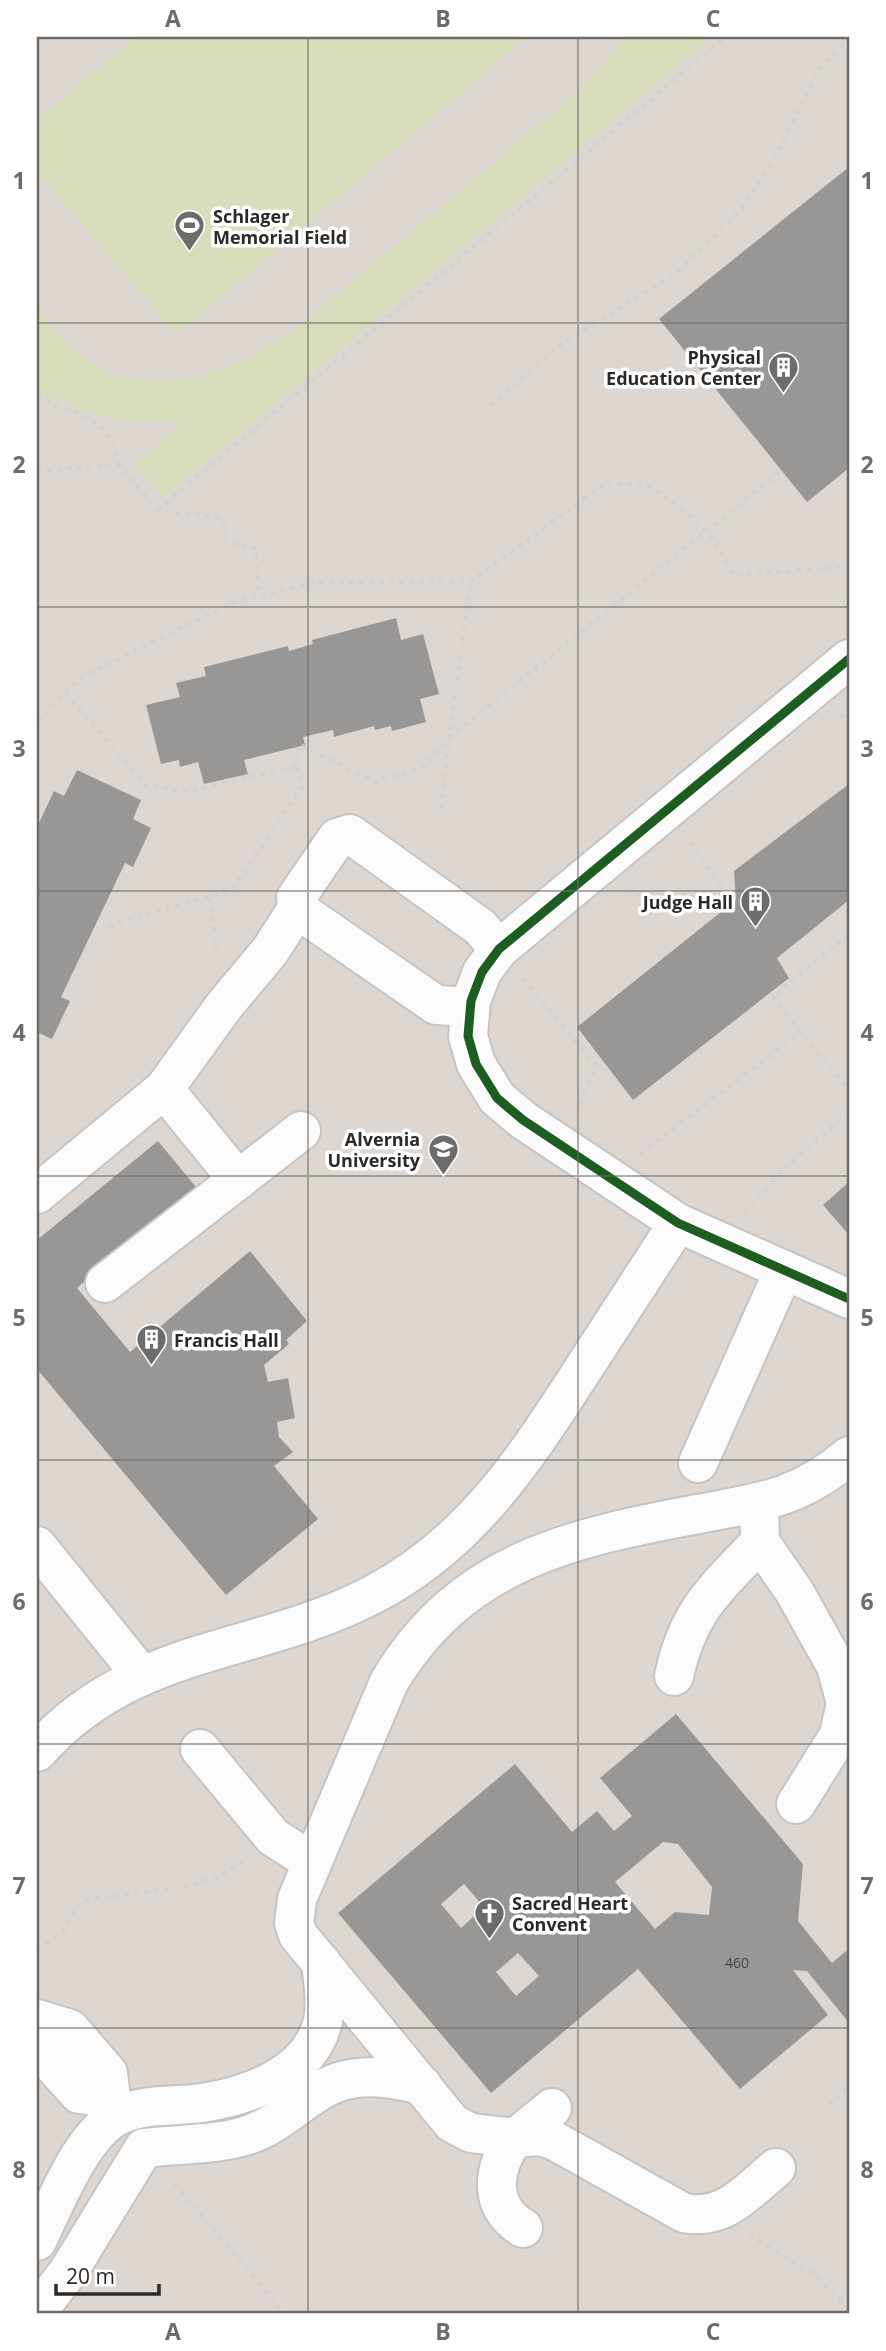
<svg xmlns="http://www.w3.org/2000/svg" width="886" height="2351" font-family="'Open Sans',sans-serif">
  <rect width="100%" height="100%" fill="#e9e7e5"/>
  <rect fill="#ded7d1" x="37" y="37" width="812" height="2277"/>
  <g fill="#d8ddbb">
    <path d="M135 37H527L177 335 37 172V120Z"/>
    <path d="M624 37H712L164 497 135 464 183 422C127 423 87 417 37 391V307C50 324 63 342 80 355 148 409 242 370 302 324L580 90 600 70Z"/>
  </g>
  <g fill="#999796" fill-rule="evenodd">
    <path d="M849 167V468L807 502 659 319Z"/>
    <path d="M396 618 401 640 423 634 439 694 420 699 426 722 392 731 391 726 375 730 374 726 334 737 333 730 303 737 305 745 244 760 248 774 204 784 198 762 180 767 179 760 161 764 146 705 180 697 176 683 206 676 204 667 288 646 289 651 313 644 312 640Z"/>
    <path d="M77 770 141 800 133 819 151 828 133 867 125 863 61 997 70 1001 52 1039 37 1032V827L54 791 64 796Z"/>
    <path d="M849 784V900L777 958 789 978 633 1100 577 1027 736 900 734 871Z"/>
    <path d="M158 1141 196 1187 77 1288 130 1352 250 1251 307 1321 286 1340 289 1344 264 1365 268 1382 288 1378 295 1418 277 1422 279 1437 293 1452 274 1466 318 1519 226 1595 37 1369V1240Z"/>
    <path d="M849 1182V1235L823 1205Z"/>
    <path d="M676 1714 803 1864 798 1921 832 1963 846 1951 849 1954V2023L807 1971 793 1970 828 2015 740 2089 638 1969 491 2093 338 1913 515 1764 572 1832 597 1811 614 1831 632 1816 600 1778ZM663 1842 678 1844 712 1887 709 1915 675 1912 655 1929 615 1882ZM464 1884 484 1907 461 1928 441 1904ZM518 1953 539 1976 516 1996 496 1972Z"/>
  </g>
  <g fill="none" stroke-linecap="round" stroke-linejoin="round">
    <defs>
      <g id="minor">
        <path d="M849 659 499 949 482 972 471 1001 468 1036 476 1064 497 1098 523 1120 678 1223 849 1299"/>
        <path d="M470 1007 436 1005 297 909 296 898 337 838 350 834 480 927 499 949"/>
        <path d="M164 1089 238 1180"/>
        <path d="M37 1194 164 1089 224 1006 270 951 297 909"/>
        <path d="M105 1283 301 1131"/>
        <path d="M698 1463 784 1270"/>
        <path d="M759 1502 760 1542 794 1591 836 1666 846 1703 839 1735 796 1804"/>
        <path d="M37 1546 142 1676"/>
        <path d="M674 1676C688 1610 716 1589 760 1542"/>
        <path d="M200 1749 273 1837 312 1862"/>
        <path d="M37 1752C131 1645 257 1655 372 1595 469 1545 523 1462 580 1374 613 1324 645 1273 678 1223"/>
        <path d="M37 2019 70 2029 108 2073 111 2098 79 2094 42 2053Z"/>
        <path d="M552 2108 515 2138 471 2133 452 2123 298 1935 294 1923 297 1899 389 1682C461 1561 570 1538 698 1514 761 1502 798 1499 849 1456"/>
        <path d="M144 2148C177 2144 214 2145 245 2136 275 2127 297 2104 323 2089 354 2071 389 2077 422 2085"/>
        <path d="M523 2228C487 2207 492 2167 515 2138L539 2136 553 2140 684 2213C724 2221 747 2192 776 2168"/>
        <path d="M37 2241C55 2204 83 2130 122 2114 148 2103 175 2107 202 2103 249 2096 311 2074 323 2021 327 2002 323 1981 321 1962"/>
        <path d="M37 2312 68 2272 144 2148"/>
      </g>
    </defs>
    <use href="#minor" stroke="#c5c4c3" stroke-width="42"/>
    <g stroke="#d4d3d3" stroke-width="4.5" stroke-dasharray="5 5" stroke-linecap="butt">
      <path d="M37 396C73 415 112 416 118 464"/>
      <path d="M491 406 560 345 674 275 742 209 771 165 819 69 847 40 844 37"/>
      <path d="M37 472 118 464 157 510 224 518 226 542 255 548 259 596"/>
      <path d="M157 510 726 37"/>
      <path d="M65 693 146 785 184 792 296 766 299 745 375 782 423 768 449 738 471 581"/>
      <path d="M841 714 849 723"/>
      <path d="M37 721 83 676 237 601 317 582 471 581 606 483 649 486 680 507 713 538 733 575 849 567"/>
      <path d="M440 818 449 738 781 471"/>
      <path d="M630 886 645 904 729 897 687 838"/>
      <path d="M210 897 217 955"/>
      <path d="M108 926 232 890 302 787 296 766"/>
      <path d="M849 934 772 997 849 1090"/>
      <path d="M523 978 596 1066 576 1114"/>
      <path d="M640 1154 801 1032"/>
      <path d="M744 1213 791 1163 849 1112"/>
      <path d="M37 1949 64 1930 82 1901C136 1890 200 1895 245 1860"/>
      <path d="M828 2105 849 2087"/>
      <path d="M174 2183 285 2314"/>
      <path d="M749 2235 814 2274 849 2309"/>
    </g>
    <use href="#minor" stroke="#fcfbfb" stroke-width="38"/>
    <defs>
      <path id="cycleway" d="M849 659 499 949 482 972 471 1001 468 1036 476 1064 497 1098 523 1120 678 1223 849 1299"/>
    </defs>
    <use href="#cycleway" stroke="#fff" stroke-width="13"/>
    <use href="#cycleway" stroke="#1b5e20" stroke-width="9"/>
  </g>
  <path fill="none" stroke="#6e6c6a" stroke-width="2" stroke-opacity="0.55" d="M308 37V2314M578 37V2314M37 323H849M37 607H849M37 891H849M37 1176H849M37 1460H849M37 1744H849M37 2028H849"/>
  <defs>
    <symbol id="stadium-pin" viewBox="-11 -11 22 30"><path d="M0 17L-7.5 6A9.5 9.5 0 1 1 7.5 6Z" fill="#6e6c6a" stroke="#fff"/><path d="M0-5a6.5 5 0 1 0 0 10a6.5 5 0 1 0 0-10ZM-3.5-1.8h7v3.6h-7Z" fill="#fff"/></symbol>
    <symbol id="building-pin" viewBox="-11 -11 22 30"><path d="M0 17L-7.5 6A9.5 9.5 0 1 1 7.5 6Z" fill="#6e6c6a" stroke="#fff"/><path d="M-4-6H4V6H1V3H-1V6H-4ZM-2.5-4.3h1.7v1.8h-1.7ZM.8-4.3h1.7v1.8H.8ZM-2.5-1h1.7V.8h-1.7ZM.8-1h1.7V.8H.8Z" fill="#fff"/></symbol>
    <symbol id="university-pin" viewBox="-11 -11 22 30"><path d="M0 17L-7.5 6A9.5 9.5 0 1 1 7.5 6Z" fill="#6e6c6a" stroke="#fff"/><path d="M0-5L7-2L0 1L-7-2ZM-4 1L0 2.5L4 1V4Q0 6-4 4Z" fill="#fff"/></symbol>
    <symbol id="church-pin" viewBox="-11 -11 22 30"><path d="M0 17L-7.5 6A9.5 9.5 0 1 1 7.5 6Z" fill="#6e6c6a" stroke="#fff"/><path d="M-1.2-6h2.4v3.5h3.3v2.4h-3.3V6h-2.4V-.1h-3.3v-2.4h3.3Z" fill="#fff"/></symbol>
  </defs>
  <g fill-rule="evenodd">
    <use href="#stadium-pin" x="172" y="208" width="35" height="47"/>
    <use href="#building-pin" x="766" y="350" width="35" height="47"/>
    <use href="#building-pin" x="738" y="884" width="35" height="47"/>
    <use href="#university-pin" x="426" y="1132" width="35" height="47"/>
    <use href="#building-pin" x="134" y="1322" width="35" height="47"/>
    <use href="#church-pin" x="472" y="1896" width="35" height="47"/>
  </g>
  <g text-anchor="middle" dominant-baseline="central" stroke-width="7" stroke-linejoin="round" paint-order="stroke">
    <g font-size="14" fill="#464444">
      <text x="737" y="1962">460</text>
    </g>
    <g font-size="18" font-weight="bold" fill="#2b2928" stroke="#fff" text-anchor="start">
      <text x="213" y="216">Schlager<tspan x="213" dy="21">Memorial Field</tspan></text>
      <text x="761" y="357" text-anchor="end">Physical<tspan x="761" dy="21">Education Center</tspan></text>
      <text x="733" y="902" text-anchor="end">Judge Hall</text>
      <text x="420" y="1139" text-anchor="end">Alvernia<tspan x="420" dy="21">University</tspan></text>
      <text x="174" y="1340">Francis Hall</text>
      <text x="512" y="1903">Sacred Heart<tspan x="512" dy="21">Convent</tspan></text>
    </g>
  </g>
  <rect width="886" height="2351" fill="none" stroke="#ffffff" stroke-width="77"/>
  <path d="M56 2284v10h103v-10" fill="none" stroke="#2b2928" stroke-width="3.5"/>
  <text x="66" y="2284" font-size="21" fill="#2b2928" stroke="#ffffff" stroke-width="5" paint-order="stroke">20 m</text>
  <rect x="38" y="38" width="810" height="2274" fill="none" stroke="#6e6c6a" stroke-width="2.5"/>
  <g font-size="23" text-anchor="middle" font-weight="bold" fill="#6e6c6a">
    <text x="173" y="27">A</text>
    <text x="443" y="27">B</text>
    <text x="713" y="27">C</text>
    <text x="19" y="189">1</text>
    <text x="867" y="189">1</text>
    <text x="19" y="473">2</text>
    <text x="867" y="473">2</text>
    <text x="19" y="757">3</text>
    <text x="867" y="757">3</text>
    <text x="19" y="1041">4</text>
    <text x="867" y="1041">4</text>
    <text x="19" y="1326">5</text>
    <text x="867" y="1326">5</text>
    <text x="19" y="1610">6</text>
    <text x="867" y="1610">6</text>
    <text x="19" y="1894">7</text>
    <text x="867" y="1894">7</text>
    <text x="19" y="2178">8</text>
    <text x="867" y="2178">8</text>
    <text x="173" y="2340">A</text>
    <text x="443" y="2340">B</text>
    <text x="713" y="2340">C</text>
  </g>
</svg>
